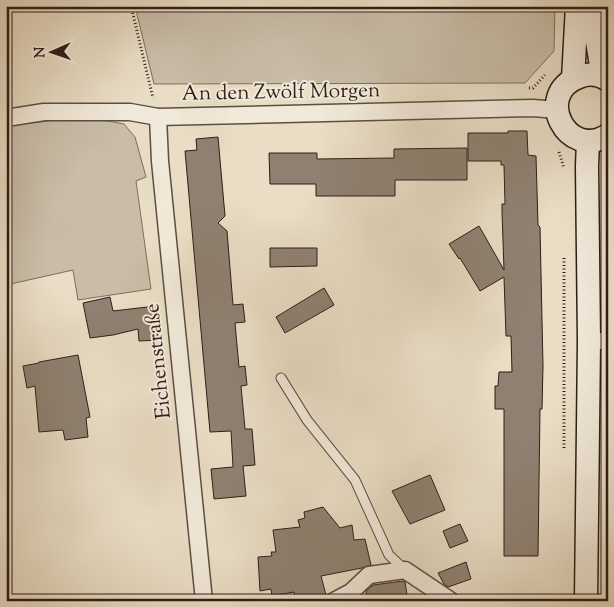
<svg xmlns="http://www.w3.org/2000/svg" width="614" height="607" font-family="'Sorts Mill Goudy',serif">
  <rect width="100%" height="100%" fill="#e9ddc5"/>
  <filter id="stains"><feTurbulence type="fractalNoise" baseFrequency=".004" numOctaves="4"/><feColorMatrix values="0 0 0 0 .2 0 0 0 0 .09 0 0 0 0 .02 0 0 0 .5 -.17"/></filter>
  <radialGradient id="worn" r=".72"><stop offset=".6" stop-color="#630" stop-opacity="0"/><stop offset="1" stop-color="#630" stop-opacity=".3"/></radialGradient>
  <g fill="#c9bda8" stroke="#7c6e60">
    <path d="M135 6H555L554 51 525 83 154 84Z"/>
    <path d="M64 119 102 120 124 124 135 137 146 177 136 181 151 289 78 300 73 270 6 285V126Z"/>
  </g>
  <g fill="#8f8172" stroke="#2e1e18">
    <path d="M508 131H527L528 155 536 156 538 225 540 227 543 366 542 409H540L538 556H504V409H495V386H498L499 372H512L511 336H506L504 277 480 291 460 258 459 259 449 244 479 226 504 270 502 212V204H505L504 165H501V161H468V133H508Z"/>
    <path d="M218 137 225 216 218 223 227 231 233 305 243 304 245 322 235 323 239 367 245 366 247 385 241 386 245 429H252L255 465 243 466 246 496 214 499 211 469 233 467 231 431 210 432 185 151 197 150 196 139Z"/>
    <path d="M467 148V180H395V196H316V184H270L269 153H317V159L394 158V149Z"/>
    <path d="M270 248H317V266L270 267Z"/>
    <path d="M324 288 334 305 285 333 276 317Z"/>
    <path d="M110 297 113 311 156 306 158 326H157L158 340 139 341 138 329 113 335 90 338 83 303Z"/>
    <path d="M78 355 90 417 86 418 88 437 65 440 63 430 39 432 35 386 27 388 23 366 39 363V362Z"/>
    <path d="M430 475 445 510 410 524 392 491Z"/>
    <path d="M323 507 340 528 352 525 354 540 365 539 371 565 362 568 321 576 326 595 325 598 313 601H296L294 592 272 596 271 589 260 591 258 557 272 556 271 552H276L273 530 300 527 298 520 305 518 304 512Z"/>
    <path d="M460 524 468 541 450 548 443 531Z"/>
    <path d="M466 562 471 579 448 587 444 584 438 573Z"/>
    <path d="M403 581 405 582 408 601H367L366 591 373 585Z"/>
  </g>
  <g fill="none" stroke-linecap="round" stroke-linejoin="round">
    <defs>
      <path id="lane" d="M281 378 307 420 355 480 389 555 405 570"/>
      <g id="street">
        <path d="M158 117 160 161 204 601"/>
        <path d="M6 118 44 112H130L158 117 533 108 557 110"/>
        <path d="M589 341H608"/>
        <path d="M334 601 351 592 369 575 405 570 451 601"/>
      </g>
      <g id="secondary">
        <path d="M591 6 603 77"/>
        <path d="M573 79 577 6"/>
        <path d="M608 80C599 74 588 73 579 77 533 94 567 161 608 135"/>
        <path d="M586 601 589 341 587 166 588 141"/>
      </g>
    </defs>
    <use href="#lane" stroke="#5d4e43" stroke-width="11"/>
    <use href="#street" stroke="#5d4e43" stroke-width="19"/>
    <use href="#secondary" stroke="#2e1e18" stroke-width="25"/>
    <g stroke="#2e1e18" stroke-width="3" stroke-dasharray="1 2.5" stroke-linecap="butt">
      <path d="M131 6 153 98"/>
      <path d="M529 88H533L545 75"/>
      <path d="M559 152 564 168"/>
      <path d="M564 448V256"/>
    </g>
    <use href="#lane" stroke="#f1e9d9" stroke-width="9"/>
    <use href="#street" stroke="#f1e9d9" stroke-width="16"/>
    <use href="#secondary" stroke="#f1e9d9" stroke-width="22"/>
  </g>
  <g text-anchor="middle" dominant-baseline="central" stroke-width="4" stroke-linejoin="round" paint-order="stroke">
    <g font-size="21" fill="#2e1e18" stroke="#f1e9d9">
      <text transform="translate(281 93) rotate(-1)">An den Zwölf Morgen</text>
      <text transform="translate(159 361) rotate(-96)">Eichenstraße</text>
    </g>
  </g>
  <rect width="614" height="607" fill="none" stroke="#e9ddc5" stroke-width="25"/>
  <rect x="8" y="8" width="599" height="592" fill="none" stroke="#2e1e18" stroke-width="2.5"/>
  <rect x="12" y="12" width="589" height="582" fill="none" stroke="#2e1e18"/>
  <g transform="translate(52 52) rotate(268)" stroke="#f1e9d9" stroke-width="4" paint-order="stroke">
  <path d="M0-4L9 19L0 12L-9 19Z" fill="#2e1e18"/>
  <text y="-8" font-size="14" font-weight="bold" text-anchor="middle" fill="#2e1e18">N</text>
  </g>
  <rect width="100%" height="100%" filter="url(#stains)"/>
  <rect width="100%" height="100%" fill="url(#worn)"/>
</svg>
